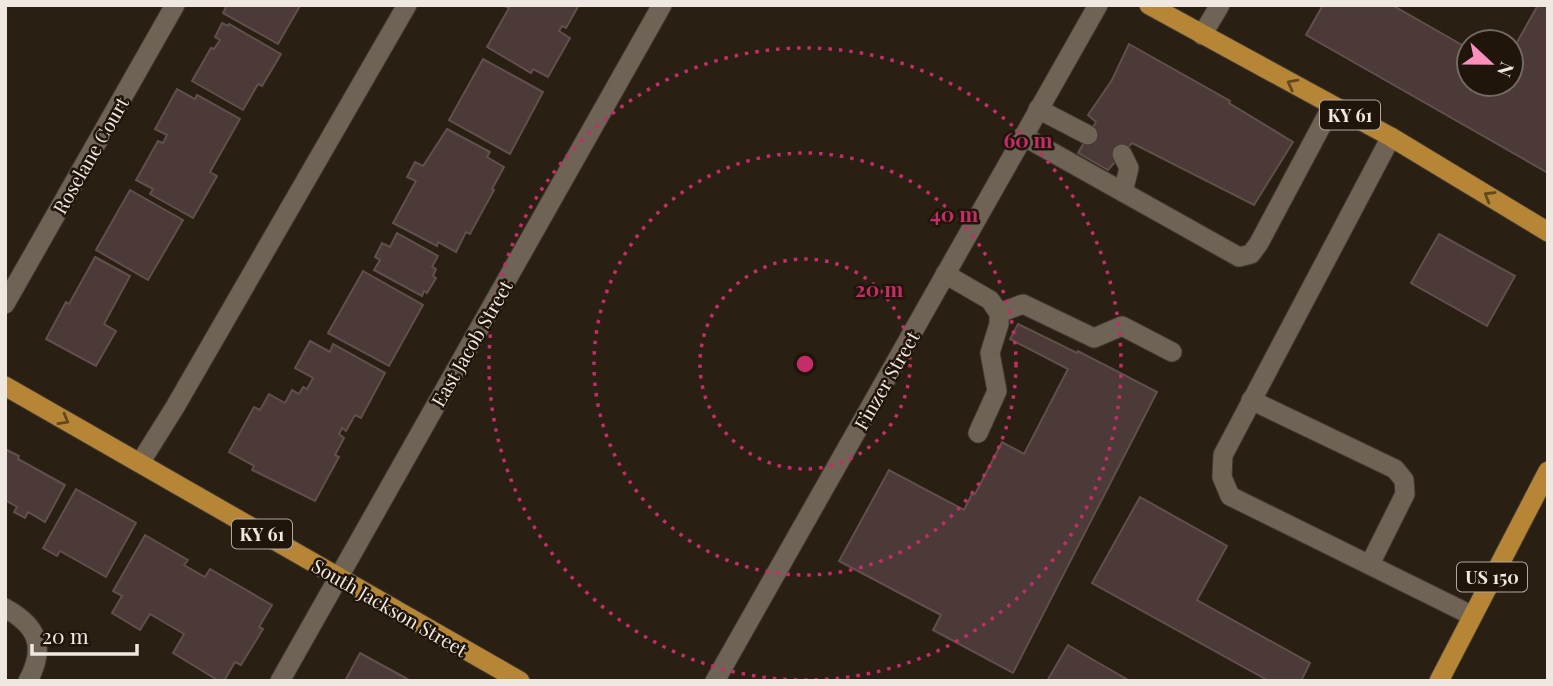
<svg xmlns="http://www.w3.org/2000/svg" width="1553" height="686" font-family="'Playfair Display',serif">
  <rect width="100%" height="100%" fill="#291f13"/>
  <g fill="#4c3a39" stroke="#614f4d" stroke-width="2">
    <path d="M227 5H298L300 6 278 44 223 13Z"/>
    <path d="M503 5H579L566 28 562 26 559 31 570 38 548 77 533 69 531 73 487 47 509 8Z"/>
    <path d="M1323 5H1392L1469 49V84H1511V53L1538 5H1548V173L1306 35Z"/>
    <path d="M222 23 228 26 229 24 281 54 262 86 258 84 243 110 192 81 211 48 214 49 220 40 215 37Z"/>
    <path d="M1129 44 1230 101 1229 103 1293 142 1254 205 1132 143 1108 170 1078 153 1096 122 1088 115 1112 80Z"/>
    <path d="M483 59 543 92 510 154 449 120Z"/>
    <path d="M177 89 195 99 197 95 240 119 210 172 217 176 193 218 150 194 153 189 136 180 158 141 163 143 167 135 155 129Z"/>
    <path d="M447 129 490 152 487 157 504 167 492 189 494 190 470 234 466 232 456 252 438 242 437 246 393 223 416 181 407 177 415 162 423 166Z"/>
    <path d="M130 190 183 220 148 280 96 250Z"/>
    <path d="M397 233 438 256 432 267 436 269 433 276 436 278 427 293 424 291 422 296 374 270 380 260 375 257 382 243 390 247Z"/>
    <path d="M1439 234 1515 276 1487 326 1411 283Z"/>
    <path d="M95 257 130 276 104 324 116 331 96 366 46 339 66 302 69 304Z"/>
    <path d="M363 271 423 305 389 366 328 333Z"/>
    <path d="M1018 324 1077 353 1078 351 1157 392 1013 673 933 630 941 615 839 561 889 470 964 510 972 494H975L1002 442 1024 454 1068 369 1010 339Z"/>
    <path d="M310 341 330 352 333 344 385 373 361 418 355 415 346 431 342 428 339 434 344 438 335 455 339 457 315 501 252 470 254 466 229 452 254 407 260 410 269 394 285 403 292 390 299 394 303 387 307 389 313 378 295 368Z"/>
    <path d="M5 449 19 456 18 459 65 485 45 522 28 512 25 518 14 512 17 507 5 500Z"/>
    <path d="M76 489 136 523 106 577 60 551 57 556 43 548Z"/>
    <path d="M1140 497 1227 546 1197 600 1310 663 1301 681H1269L1092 583Z"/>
    <path d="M145 535 188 560 184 565 205 577 210 569 272 605 259 627 263 629 241 665 235 662 224 681H219L173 653 184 634 150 614 140 630 112 613 122 596 113 591Z"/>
    <path d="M1068 645 1090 658 1130 681H1047Z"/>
    <path d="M360 653 411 681H345Z"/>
  </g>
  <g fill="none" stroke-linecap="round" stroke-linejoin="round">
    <defs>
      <g id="service">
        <path d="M1202 35 1220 5"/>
        <path d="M1038 109 1088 135"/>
        <path d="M1023 136 1239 257 1251 254 1259 243 1332 106"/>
        <path d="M1391 137 1223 455 1222 477 1230 496 1471 615"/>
        <path d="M1122 154 1129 168 1123 192"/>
        <path d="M945 274 990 300 999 313V324L990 353 997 391 978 433"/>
        <path d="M999 313 1023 304 1094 338 1122 326 1172 352"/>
        <path d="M1251 400 1395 469 1404 480 1405 494 1370 564"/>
        <path d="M140 463 175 407 407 5"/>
        <path d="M5 608C38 626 46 647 28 681"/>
      </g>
      <g id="minor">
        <path d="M5 304 175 5"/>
        <path d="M280 681 662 5"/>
        <path d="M715 681 1098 5"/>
      </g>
      <g id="primary">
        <path d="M1149 5 1391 137 1548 232"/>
        <path d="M5 386 520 681"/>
        <path d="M1439 681 1548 471"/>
      </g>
    </defs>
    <use href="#service" stroke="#423932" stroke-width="21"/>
    <use href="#minor" stroke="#423932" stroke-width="21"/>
    <use href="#primary" stroke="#423932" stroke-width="21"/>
    <use href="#service" stroke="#6f6356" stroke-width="19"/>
    <use href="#minor" stroke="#6f6356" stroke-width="19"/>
    <use href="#primary" stroke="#b68636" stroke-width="19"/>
  </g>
  <defs><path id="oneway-chevron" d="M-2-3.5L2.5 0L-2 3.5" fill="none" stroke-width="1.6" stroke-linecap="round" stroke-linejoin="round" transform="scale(1.75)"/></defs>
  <g stroke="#63481e">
    <use href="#oneway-chevron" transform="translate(1292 84) rotate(-152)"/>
    <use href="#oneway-chevron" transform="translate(1489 196) rotate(-149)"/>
    <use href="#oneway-chevron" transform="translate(64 420) rotate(30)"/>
  </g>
  <g fill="none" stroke="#c62d68" stroke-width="3.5" stroke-dasharray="3.5 7">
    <circle cx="805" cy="364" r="105"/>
    <circle cx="805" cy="364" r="211"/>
    <circle cx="805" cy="364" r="316"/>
  </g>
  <g text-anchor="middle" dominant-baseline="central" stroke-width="5" stroke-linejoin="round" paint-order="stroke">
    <g fill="#1f150a" stroke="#b1a9a0" stroke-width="2">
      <rect x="1320" y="100.5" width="60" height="29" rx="5"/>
      <rect x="232" y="519.5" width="60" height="29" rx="5"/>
      <rect x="1457" y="562.5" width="70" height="29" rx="5"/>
    </g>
    <g font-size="18" font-weight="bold" fill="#efe8e0">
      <text x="1350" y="115">KY 61</text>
      <text x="262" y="534">KY 61</text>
      <text x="1492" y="577">US 150</text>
    </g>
    <g font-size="19" fill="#efe8e0" stroke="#1f150a">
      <text transform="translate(90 155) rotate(-60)">Roselane Court</text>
      <text transform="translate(471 343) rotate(-60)">East Jacob Street</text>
      <text transform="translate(886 380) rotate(-60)">Finzer Street</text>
      <text transform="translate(390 607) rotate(30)">South Jackson Street</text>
    </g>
  </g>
  <circle cx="805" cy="364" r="10" fill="#c62d68" stroke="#1f150a" stroke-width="3.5"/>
  <g font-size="21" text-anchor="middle" font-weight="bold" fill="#c62d68" stroke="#1f150a" stroke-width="5" stroke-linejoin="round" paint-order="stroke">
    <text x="1028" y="148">60 m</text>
    <text x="954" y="222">40 m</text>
    <text x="879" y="297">20 m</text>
  </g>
  <rect width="1553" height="686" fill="none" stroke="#efe8e0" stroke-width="14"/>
  <g transform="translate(1490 63) rotate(112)"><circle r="33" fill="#1f150a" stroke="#726960" stroke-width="2"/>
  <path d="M0-5L12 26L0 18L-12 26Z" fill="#fd8ebe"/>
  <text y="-10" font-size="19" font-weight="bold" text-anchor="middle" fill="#efe8e0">N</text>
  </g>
  <path d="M32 644v10h105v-10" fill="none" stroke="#efe8e0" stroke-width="3.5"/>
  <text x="42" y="644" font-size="21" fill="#efe8e0" stroke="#1f150a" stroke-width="5" paint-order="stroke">20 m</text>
</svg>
